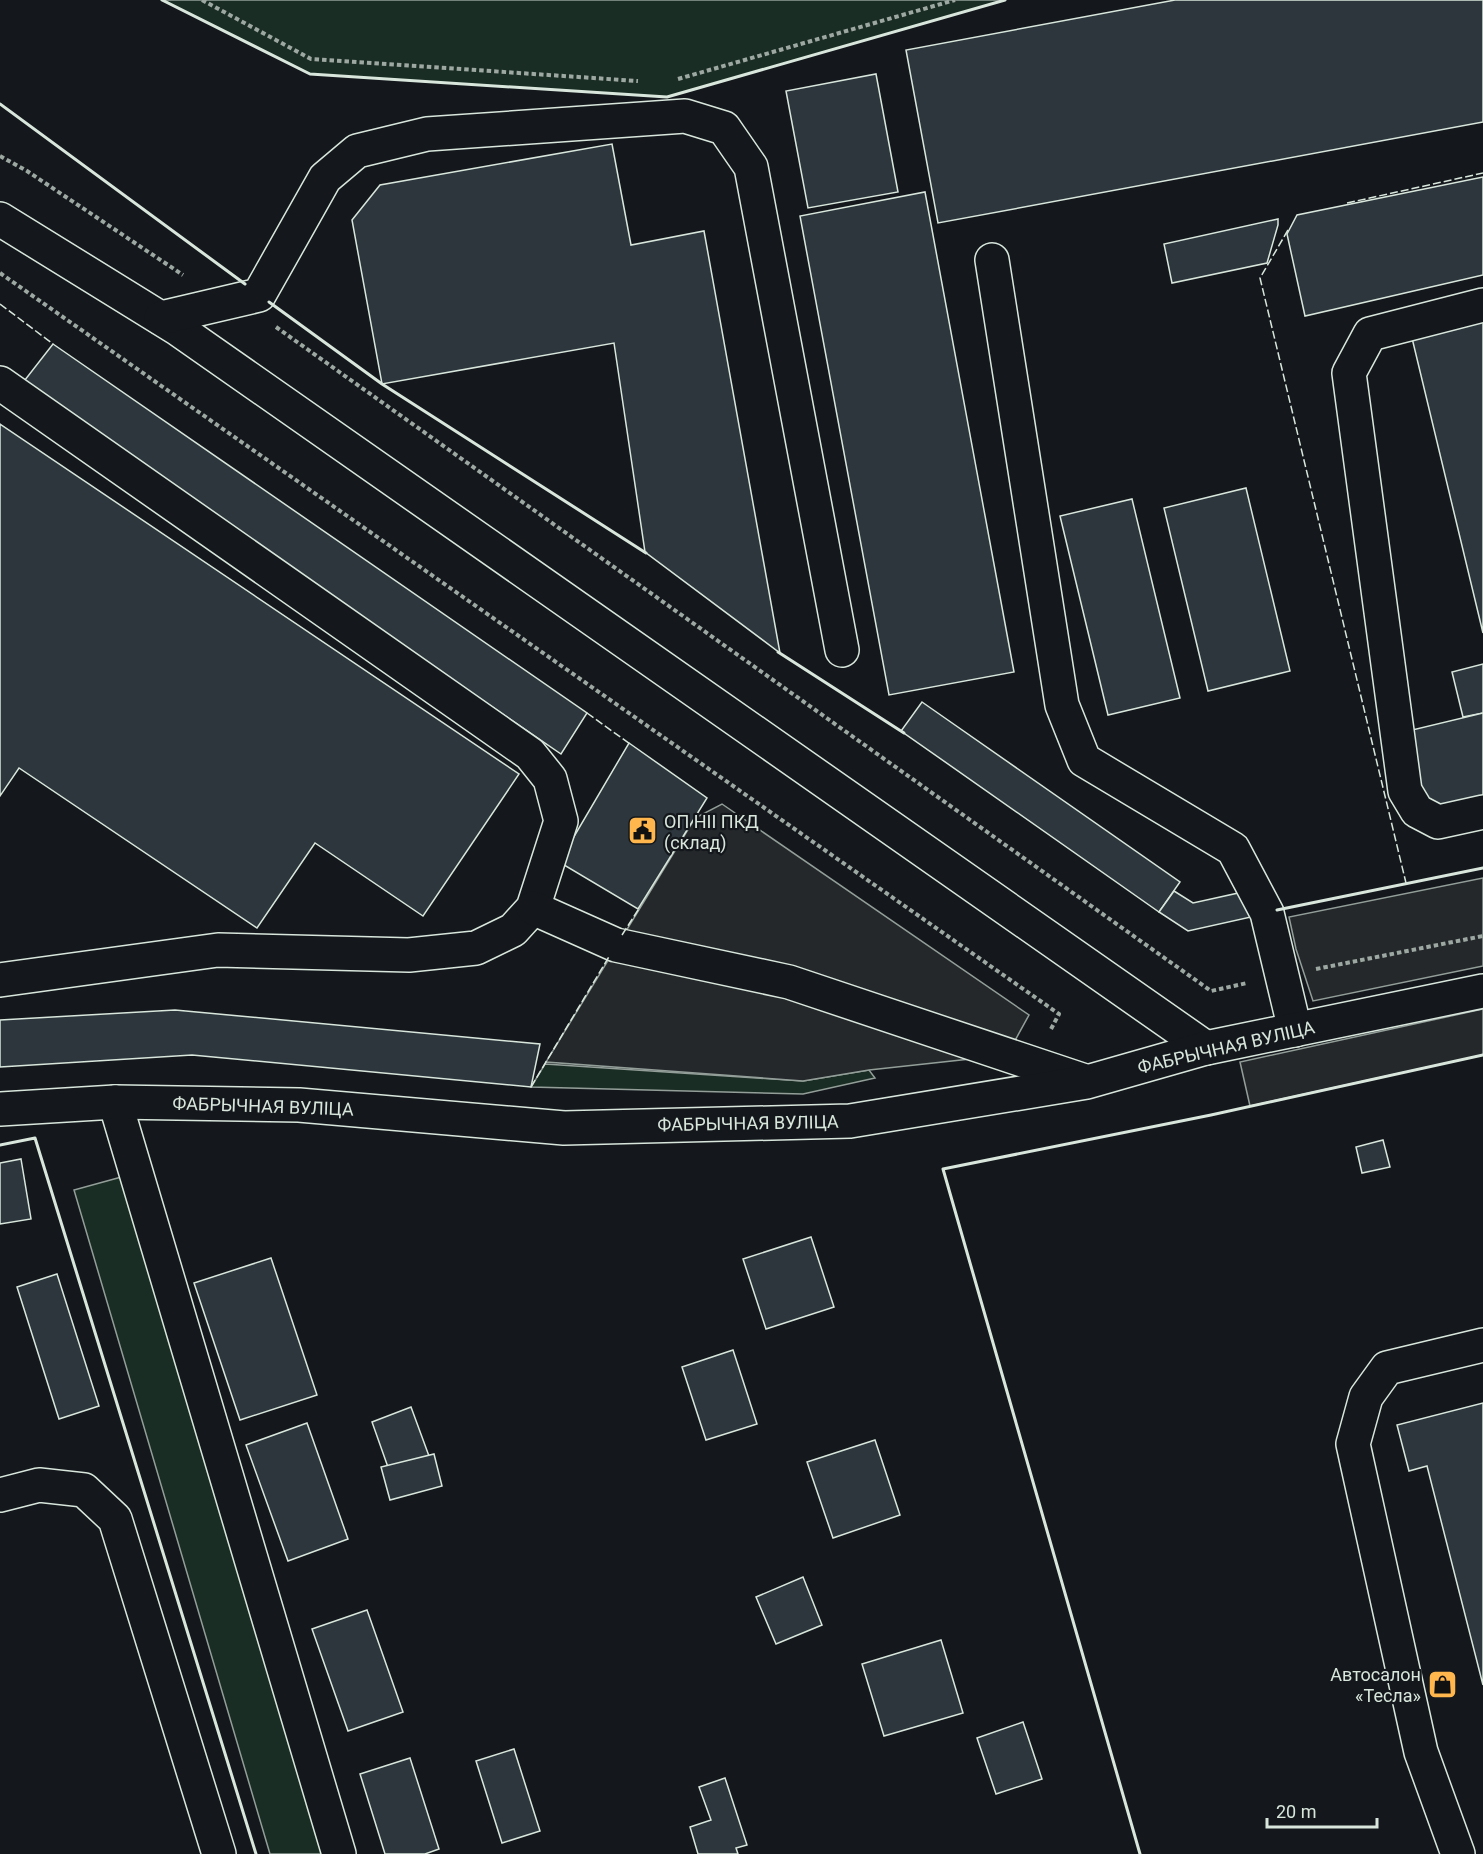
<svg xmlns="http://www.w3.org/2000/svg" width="1483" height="1854" font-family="Roboto,sans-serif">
  <rect width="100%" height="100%" fill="#14181c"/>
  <g fill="#1a2d24" stroke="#939e99" stroke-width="1.5">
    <path d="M162 0H1005L667 97 310 74Z"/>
    <path d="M545 1064 803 1081 869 1070 875 1078 803 1094 531 1087Z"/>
    <path d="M136 1173 339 1854H270L74 1190Z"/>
  </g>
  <g fill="#24282b" stroke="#939e99" stroke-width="1.5">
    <path d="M722 804 1029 1015 1007 1055 869 1070 803 1081 546 1062 695 818Z"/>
    <path d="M1483 878V966L1313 1001 1296 949 1289 917Z"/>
    <path d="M1483 1009V1055L1250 1106 1240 1062Z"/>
  </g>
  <g fill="#2c363c" stroke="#d8e6dc" stroke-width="1.5">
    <path d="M1175 0H1483V122L938 223 906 50Z"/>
    <path d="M876 74 898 192 808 208 786 91Z"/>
    <path d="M612 144 631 245 704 231 780 653 645 552 614 343 382 384 352 220 380 185Z"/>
    <path d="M1483 177V275L1305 316 1287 234 1297 215Z"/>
    <path d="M925 192 1014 672 889 695 800 216Z"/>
    <path d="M1278 219V225L1267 263 1172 283 1164 244Z"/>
    <path d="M1483 321V633L1412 338Z"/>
    <path d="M53 344 587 713 561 754 21 385Z"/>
    <path d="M0 424 519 774 423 916 315 843 257 928 19 768 0 796Z"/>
    <path d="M1246 488 1290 671 1208 691 1164 508Z"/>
    <path d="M1132 499 1180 698 1108 715 1060 516Z"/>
    <path d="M1483 664V713L1463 717 1452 672Z"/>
    <path d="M922 702 1180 882 1159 912 901 731Z"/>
    <path d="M1483 713V798L1427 811 1408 731Z"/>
    <path d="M629 743 707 798 638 909 559 862Z"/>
    <path d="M1174 891 1193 903 1243 892 1251 917 1188 931 1159 912Z"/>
    <path d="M175 1010 540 1044 531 1087 192 1055 0 1067V1020Z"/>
    <path d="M1383 1140 1390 1167 1362 1173 1356 1147Z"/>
    <path d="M21 1159 31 1219 0 1224V1163Z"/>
    <path d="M811 1237 834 1307 766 1329 743 1259Z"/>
    <path d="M271 1258 317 1395 240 1420 194 1283Z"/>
    <path d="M57 1274 99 1406 59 1419 17 1287Z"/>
    <path d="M733 1350 757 1424 706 1440 682 1367Z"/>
    <path d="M1483 1403V1685L1427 1466 1409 1471 1397 1425Z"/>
    <path d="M411 1407 429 1456 389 1470 372 1422Z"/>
    <path d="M307 1423 348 1539 288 1561 246 1445Z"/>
    <path d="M875 1440 900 1515 833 1538 807 1462Z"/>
    <path d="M434 1454 442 1486 390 1500 381 1467Z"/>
    <path d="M803 1577 822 1625 776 1644 756 1597Z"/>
    <path d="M367 1610 403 1712 348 1731 312 1629Z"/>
    <path d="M941 1640 963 1713 884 1736 862 1664Z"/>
    <path d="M1023 1722 1042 1779 996 1794 977 1738Z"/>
    <path d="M514 1749 540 1831 502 1843 476 1761Z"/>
    <path d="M410 1758 439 1849 425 1854H385L360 1774Z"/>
    <path d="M725 1778 747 1845 736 1848 738 1854H698L690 1827 711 1820 699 1787Z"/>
  </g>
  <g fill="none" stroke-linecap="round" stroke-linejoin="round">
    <defs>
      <g id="minor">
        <path d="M0 219 178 329 1206 1048"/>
        <path d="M992 260 1062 705 1084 760 1233 849 1267 913 1295 1030"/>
        <path d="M1483 305 1370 334 1349 373 1405 791 1417 811 1438 822 1483 812"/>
        <path d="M161 318 259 295 325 178 357 151 427 134 685 116 724 128 751 167 842 650"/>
        <path d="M0 383 530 754 550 779 561 821 533 908 513 930 476 948 409 955 218 950 0 980"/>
        <path d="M533 908 616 945 789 982 1082 1080"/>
        <path d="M115 1102 339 1854"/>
        <path d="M0 1109 115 1102 299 1105 564 1128 850 1121 1087 1082 1206 1048 1483 991"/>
        <path d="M0 1495 39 1485 84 1490 115 1519 219 1854"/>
        <path d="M1458 1854 1421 1752 1353 1444 1366 1397 1387 1368 1483 1345"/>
      </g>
    </defs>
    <use href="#minor" stroke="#d8e6dc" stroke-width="36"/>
    <g stroke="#9da8a2" stroke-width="4" stroke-dasharray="4.5 3" stroke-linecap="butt">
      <path d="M202 0 311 59 638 81"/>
      <path d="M678 79 955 0"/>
      <path d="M0 156 27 171 183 275"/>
      <path d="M0 273 1059 1014 1050 1031"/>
      <path d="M276 327 1211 991 1247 983"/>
      <path d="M1316 969 1483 936"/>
    </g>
    <use href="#minor" stroke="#14181c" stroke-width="33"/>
    <g stroke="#d8e6dc" stroke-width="1.5" stroke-dasharray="8 3" stroke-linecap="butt">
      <path d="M1347 203 1483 173"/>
      <path d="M1288 230 1260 278 1406 883"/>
      <path d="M0 304 53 344"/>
      <path d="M587 713 630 744"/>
      <path d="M622 935 640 907"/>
      <path d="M531 1087 610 955"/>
    </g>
    <g stroke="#d8e6dc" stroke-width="3">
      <path d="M162 0 310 74 667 97 1005 0"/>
      <path d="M0 104 245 284"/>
      <path d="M269 302 382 384 646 553"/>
      <path d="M778 652 904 733"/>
      <path d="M1277 910 1483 868"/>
      <path d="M0 1145 35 1138 256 1854"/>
      <path d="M1140 1854 943 1169 1211 1115 1483 1055"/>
    </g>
  </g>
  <defs>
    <symbol id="civic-square" viewBox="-11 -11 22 22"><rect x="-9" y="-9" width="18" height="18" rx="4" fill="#ffb74d" stroke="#14181c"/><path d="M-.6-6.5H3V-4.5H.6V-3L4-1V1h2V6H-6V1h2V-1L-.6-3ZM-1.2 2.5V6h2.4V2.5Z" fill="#111"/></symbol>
    <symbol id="shop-square" viewBox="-11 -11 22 22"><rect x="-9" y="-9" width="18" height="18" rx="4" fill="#ffb74d" stroke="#14181c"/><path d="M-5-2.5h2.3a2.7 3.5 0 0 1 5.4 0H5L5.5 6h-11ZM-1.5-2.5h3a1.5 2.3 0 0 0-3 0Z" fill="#111"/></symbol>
  </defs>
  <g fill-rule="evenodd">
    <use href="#civic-square" x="626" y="814" width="33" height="33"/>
    <use href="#shop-square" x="1426" y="1668" width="33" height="33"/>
  </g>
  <g text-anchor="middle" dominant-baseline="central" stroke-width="4.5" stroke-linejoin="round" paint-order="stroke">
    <g font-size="18" fill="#d8e6dc" stroke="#14181c" text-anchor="start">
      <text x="664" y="821">ОП НII ПКД<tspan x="664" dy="21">(склад)</tspan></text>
      <text x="1421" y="1674" text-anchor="end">Автосалон<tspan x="1421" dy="21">«Тесла»</tspan></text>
    </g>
    <g font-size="18" fill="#d8e6dc" stroke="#14181c">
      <text transform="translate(1226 1047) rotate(-13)">ФАБРЫЧНАЯ ВУЛІЦА</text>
      <text transform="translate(263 1106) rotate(2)">ФАБРЫЧНАЯ ВУЛІЦА</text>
      <text transform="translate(748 1123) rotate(-1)">ФАБРЫЧНАЯ ВУЛІЦА</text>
    </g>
  </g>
  <path d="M1267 1818v9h110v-9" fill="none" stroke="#d8e6dc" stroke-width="3"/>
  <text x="1276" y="1818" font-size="18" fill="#d8e6dc" stroke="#14181c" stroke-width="4.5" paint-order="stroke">20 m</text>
</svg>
